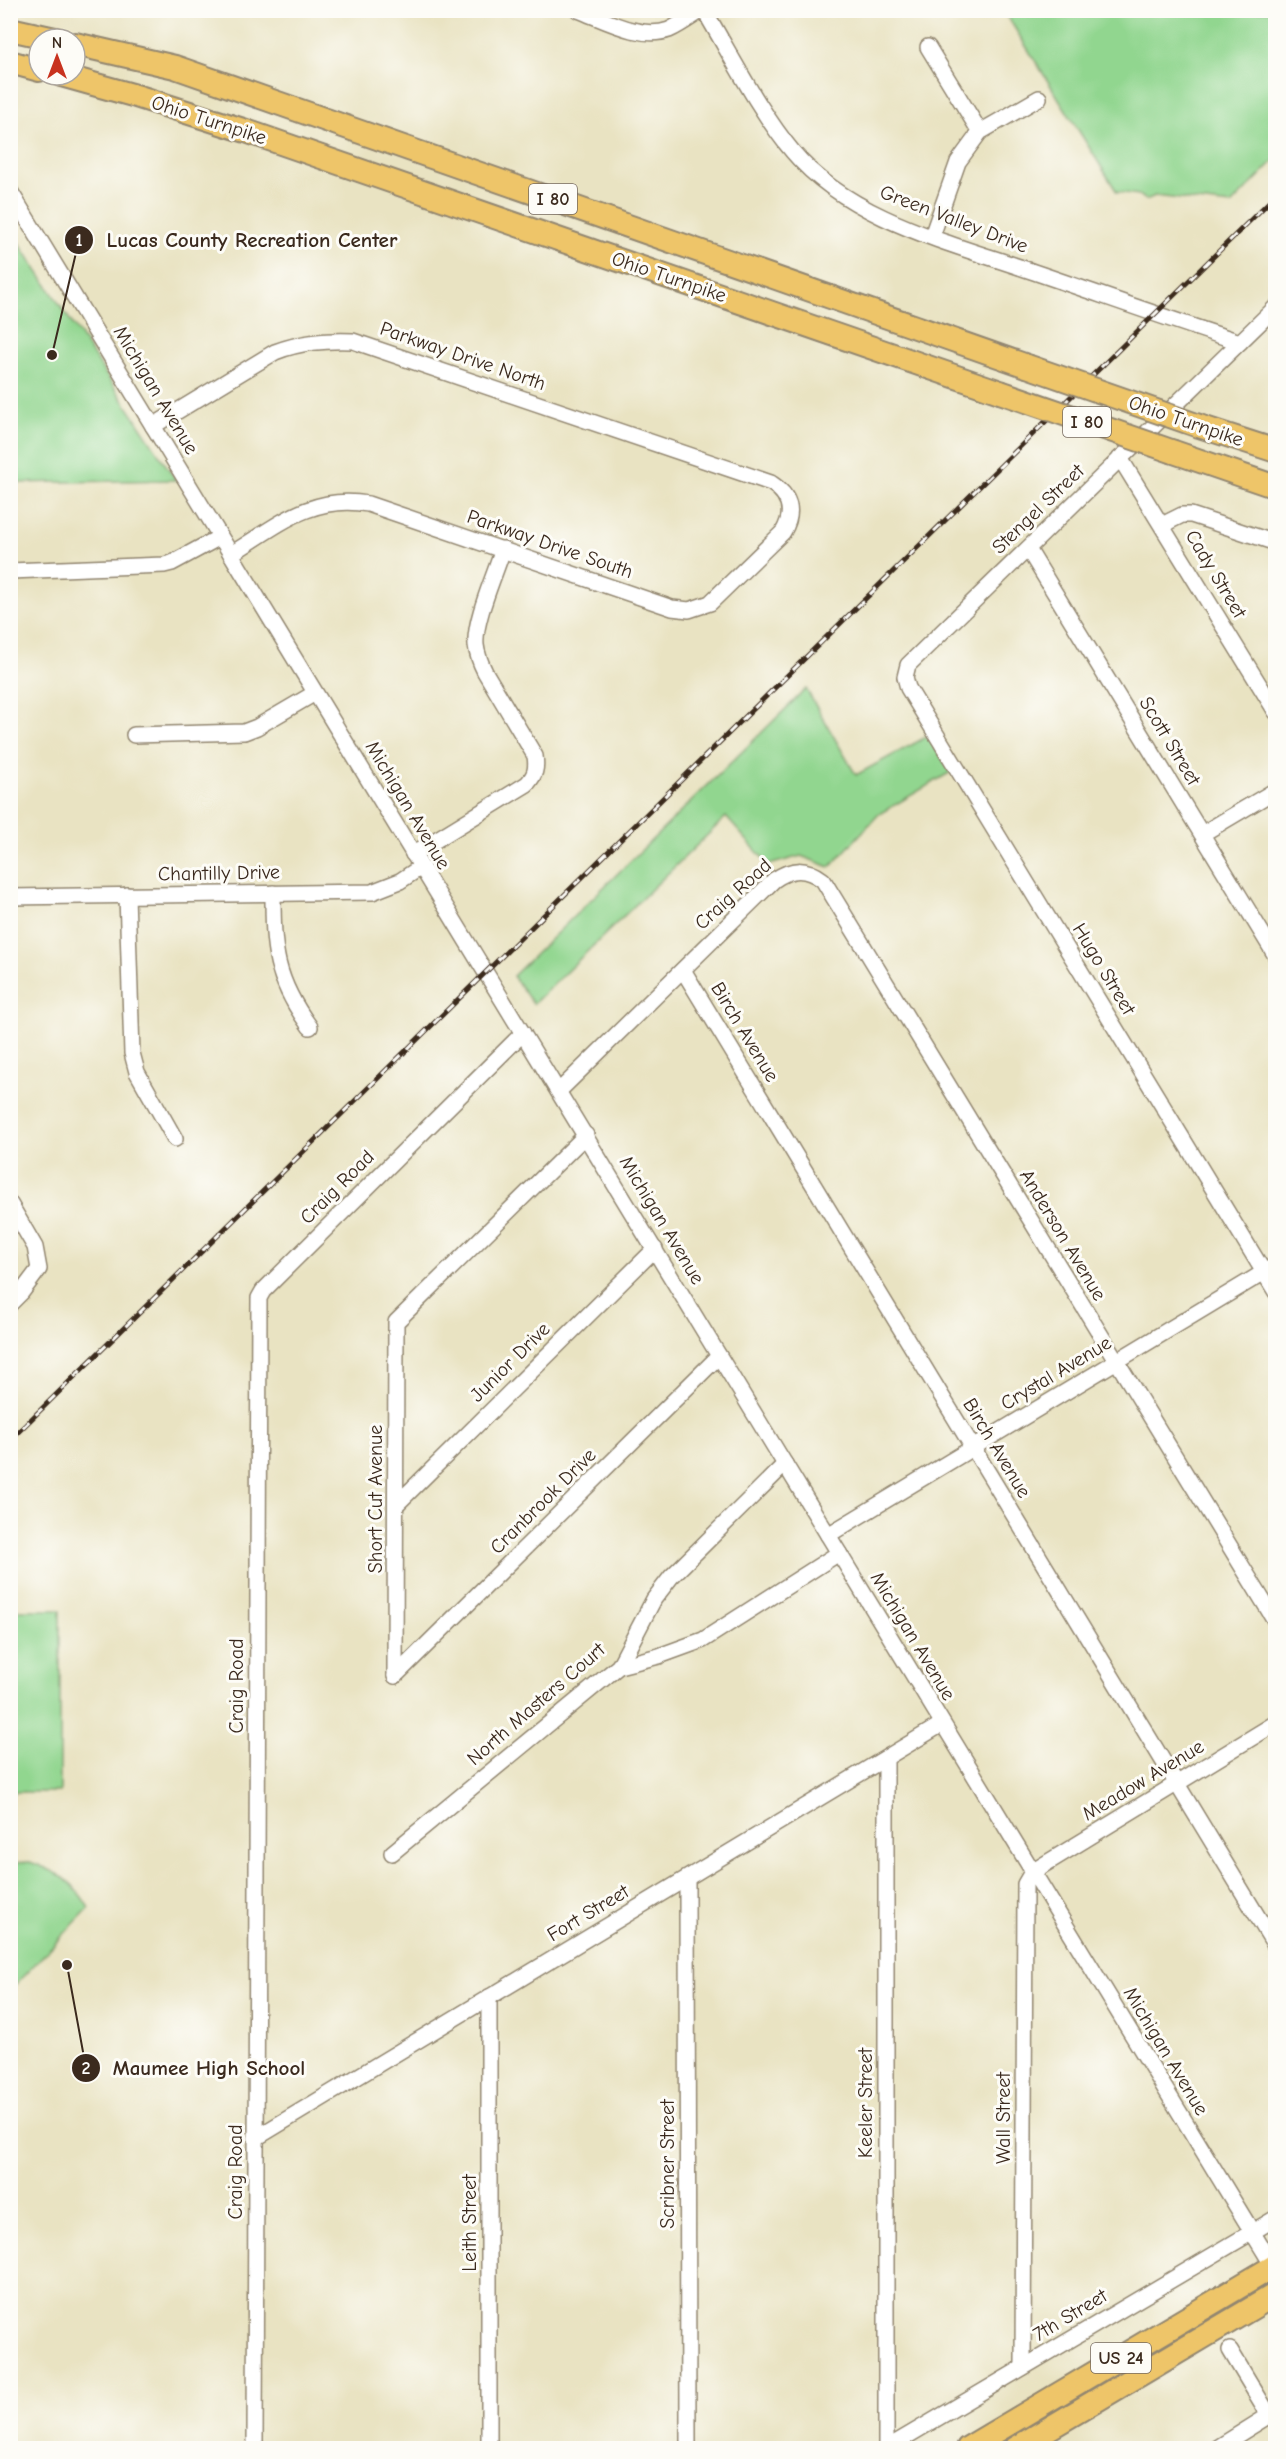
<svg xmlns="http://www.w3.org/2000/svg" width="1286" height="2459" font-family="'Comic Neue',sans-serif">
  <rect width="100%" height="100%" fill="#fdfcf7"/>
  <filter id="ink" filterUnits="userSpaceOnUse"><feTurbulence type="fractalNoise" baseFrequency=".0167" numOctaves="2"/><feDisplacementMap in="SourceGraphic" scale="12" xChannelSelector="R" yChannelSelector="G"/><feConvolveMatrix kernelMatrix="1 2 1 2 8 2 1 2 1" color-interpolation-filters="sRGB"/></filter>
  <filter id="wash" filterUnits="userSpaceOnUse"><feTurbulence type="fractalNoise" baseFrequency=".008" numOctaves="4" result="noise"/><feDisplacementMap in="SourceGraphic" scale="24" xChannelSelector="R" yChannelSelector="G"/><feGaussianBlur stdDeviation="1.35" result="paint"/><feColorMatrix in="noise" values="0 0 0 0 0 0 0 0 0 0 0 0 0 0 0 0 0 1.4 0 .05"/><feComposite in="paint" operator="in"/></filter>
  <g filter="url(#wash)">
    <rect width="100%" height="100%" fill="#e9e3c2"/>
    <g fill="#91d68f" stroke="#668056" stroke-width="1.5">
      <path d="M1004 11H1275V160L1231 205 1155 196 1146 200 1139 195 1117 192Z"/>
      <path d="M11 231 176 480 11 483Z"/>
      <path d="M806 689 856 775 928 736 951 772 879 814 830 867 801 856 769 865 726 817 533 1004 513 976Z"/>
      <rect x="11" y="1610" width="49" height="182"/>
      <path d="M30 1862C59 1872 73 1881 89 1908L11 1989V1863Z"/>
    </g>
  </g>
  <g filter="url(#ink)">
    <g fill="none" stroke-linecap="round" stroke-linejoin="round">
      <defs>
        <g id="minor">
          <path d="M578 10C605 20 640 40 669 30 680 25 691 17 702 10"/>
          <path d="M704 10C731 55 760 113 793 152 850 220 954 244 1034 272 1102 295 1171 320 1240 342"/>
          <path d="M928 47 980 132"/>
          <path d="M10 191 1276 2271"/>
          <path d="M932 236 958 162 980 132 1039 98"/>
          <path d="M1276 307 908 665 905 677 908 688 1276 1292"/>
          <path d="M153 426 275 352C301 342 325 340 353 341L771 483C790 495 795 512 783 532L710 603 689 610 672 608 368 504C311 494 277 526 231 554"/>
          <path d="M1120 458 1276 712"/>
          <path d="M1162 525 1182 515H1191L1276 543"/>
          <path d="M1028 549 1276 956"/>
          <path d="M10 571 164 565 172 563 220 537"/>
          <path d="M134 735 244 732 257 727 315 693"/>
          <path d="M1202 834 1276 790"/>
          <path d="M413 854 527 784C535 775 537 769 535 756L485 672C481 664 477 655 476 645 474 620 495 575 503 549"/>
          <path d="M273 893C273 950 275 979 310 1027"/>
          <path d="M127 895 132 1053 137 1072 175 1139"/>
          <path d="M10 897 372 892 400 881 421 867"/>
          <path d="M683 970 1276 1947"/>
          <path d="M559 1091 774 880C792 868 805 867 823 880L1276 1622"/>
          <path d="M10 1204 35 1247 39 1269 21 1293 10 1304"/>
          <path d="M396 1505 655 1249"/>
          <path d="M828 1535 1276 1265"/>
          <path d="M619 1666 659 1656 703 1640 839 1553"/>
          <path d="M395 1676 396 1322 586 1135"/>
          <path d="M395 1676 719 1356"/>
          <path d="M392 1853 619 1666 654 1599 671 1577 785 1464"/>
          <path d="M687 1879 688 2448"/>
          <path d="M489 1997V2448"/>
          <path d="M256 2138 942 1724"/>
          <path d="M1230 2350 1269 2415"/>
          <path d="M1023 2367 1025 1884 1032 1872 1276 1723"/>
          <path d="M255 2448 259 1298 263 1291 523 1033"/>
          <path d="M886 2448V1758"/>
          <path d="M887 2448 1276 2218"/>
          <path d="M1217 2448 1276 2411"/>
        </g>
        <g id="highway">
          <path d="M10 29 55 39"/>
          <path d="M75 44 175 67 1027 366"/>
          <path d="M10 62 39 70"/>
          <path d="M61 75 136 96 246 131 1000 392"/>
          <path d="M1199 426 1276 451"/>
          <path d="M1174 452 1276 487"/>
          <path d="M968 2448 1276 2265"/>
          <path d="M1016 2448 1276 2294"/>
        </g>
      </defs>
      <use href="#minor" stroke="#928670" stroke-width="18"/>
      <use href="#highway" stroke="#928670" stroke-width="26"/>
      <use href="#minor" stroke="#fff" stroke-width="15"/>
      <use href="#highway" stroke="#eec569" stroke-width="22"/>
      <defs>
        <path id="rail" d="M10 1440 1276 195"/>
      </defs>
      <use href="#rail" stroke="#3b2a1e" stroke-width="5"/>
      <use href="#rail" stroke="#fdfcf7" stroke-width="3" stroke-dasharray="9" stroke-linecap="butt"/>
      <defs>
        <g id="highway-bridge">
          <path d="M1027 366 1199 426"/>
          <path d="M1000 392 1174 452"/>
        </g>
      </defs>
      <use href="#highway-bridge" stroke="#928670" stroke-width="26" stroke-linecap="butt"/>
      <use href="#highway-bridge" stroke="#eec569" stroke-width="22"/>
    </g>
  </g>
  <g text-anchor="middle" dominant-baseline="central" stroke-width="6" stroke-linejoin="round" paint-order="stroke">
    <g fill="#fdfcf7" stroke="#75695f" stroke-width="1.5">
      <rect x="529" y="184" width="48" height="30" rx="4.5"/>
      <rect x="1063" y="407" width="48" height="30" rx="4.5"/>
      <rect x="1091" y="2343" width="60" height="30" rx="4.5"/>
    </g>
    <g font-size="18" font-weight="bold" fill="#3b2a1e">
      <text x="553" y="199">I 80</text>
      <text x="1087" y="422">I 80</text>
      <text x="1121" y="2358">US 24</text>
    </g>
    <g font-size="20" fill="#3b2a1e" stroke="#fdfcf7">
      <text transform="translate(209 120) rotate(18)">Ohio Turnpike</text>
      <text transform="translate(954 219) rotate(21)">Green Valley Drive</text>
      <text transform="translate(669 277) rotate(19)">Ohio Turnpike</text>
      <text transform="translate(463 356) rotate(19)">Parkway Drive North</text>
      <text transform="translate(156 390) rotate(59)">Michigan Avenue</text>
      <text transform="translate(1186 421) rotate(19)">Ohio Turnpike</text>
      <text transform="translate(1038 509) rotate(-44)">Stengel Street</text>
      <text transform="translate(550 544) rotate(19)">Parkway Drive South</text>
      <text transform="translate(1216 574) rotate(59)">Cady Street</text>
      <text transform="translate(1170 741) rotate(59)">Scott Street</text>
      <text transform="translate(408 805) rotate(59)">Michigan Avenue</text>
      <text transform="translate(219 873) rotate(-1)">Chantilly Drive</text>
      <text transform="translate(733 894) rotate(-42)">Craig Road</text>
      <text transform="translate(1104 969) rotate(59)">Hugo Street</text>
      <text transform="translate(745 1032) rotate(59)">Birch Avenue</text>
      <text transform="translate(337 1187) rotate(-45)">Craig Road</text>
      <text transform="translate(662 1220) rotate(59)">Michigan Avenue</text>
      <text transform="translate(1063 1235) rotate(59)">Anderson Avenue</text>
      <text transform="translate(510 1362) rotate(-45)">Junior Drive</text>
      <text transform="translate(1056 1373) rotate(-31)">Crystal Avenue</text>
      <text transform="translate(997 1448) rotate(59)">Birch Avenue</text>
      <text transform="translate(375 1499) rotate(-90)">Short Cut Avenue</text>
      <text transform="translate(543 1501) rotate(-45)">Cranbrook Drive</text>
      <text transform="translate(913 1636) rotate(59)">Michigan Avenue</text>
      <text transform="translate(236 1686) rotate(-90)">Craig Road</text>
      <text transform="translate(536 1704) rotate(-41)">North Masters Court</text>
      <text transform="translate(1143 1780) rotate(-31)">Meadow Avenue</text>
      <text transform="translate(588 1913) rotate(-31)">Fort Street</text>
      <text transform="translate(1166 2051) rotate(59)">Michigan Avenue</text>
      <text transform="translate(865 2103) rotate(-90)">Keeler Street</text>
      <text transform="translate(1003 2118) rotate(-90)">Wall Street</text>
      <text transform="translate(667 2164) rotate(-90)">Scribner Street</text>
      <text transform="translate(235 2172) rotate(-90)">Craig Road</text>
      <text transform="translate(469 2223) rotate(-90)">Leith Street</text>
      <text transform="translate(1070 2315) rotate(-31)">7th Street</text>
    </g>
  </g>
  <path fill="none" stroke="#3b2a1e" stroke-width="2" d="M52 355L79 240M67 1965L86 2068"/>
  <g fill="#3b2a1e" stroke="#fdfcf7" stroke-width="2">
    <circle cx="52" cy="355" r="6"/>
    <circle cx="67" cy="1965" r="6"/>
    <circle cx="79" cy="240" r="15"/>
    <circle cx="86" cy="2068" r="15"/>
  </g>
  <g font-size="18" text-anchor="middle" font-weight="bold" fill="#fff">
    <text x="79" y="246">1</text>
    <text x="86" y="2074">2</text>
  </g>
  <g font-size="21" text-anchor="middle" font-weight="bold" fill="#3b2a1e" stroke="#fdfcf7" stroke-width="6" stroke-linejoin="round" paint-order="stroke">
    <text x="252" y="247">Lucas County Recreation Center</text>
    <text x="209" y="2075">Maumee High School</text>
  </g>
  <rect width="1286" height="2459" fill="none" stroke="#fdfcf7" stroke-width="36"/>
  <g transform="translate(57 57)"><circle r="28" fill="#fdfcf7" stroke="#afa8a0" stroke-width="1.5"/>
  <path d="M0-4.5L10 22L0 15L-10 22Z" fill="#c8321e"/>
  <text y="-9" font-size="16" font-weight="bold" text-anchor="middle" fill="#3b2a1e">N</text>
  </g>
</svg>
